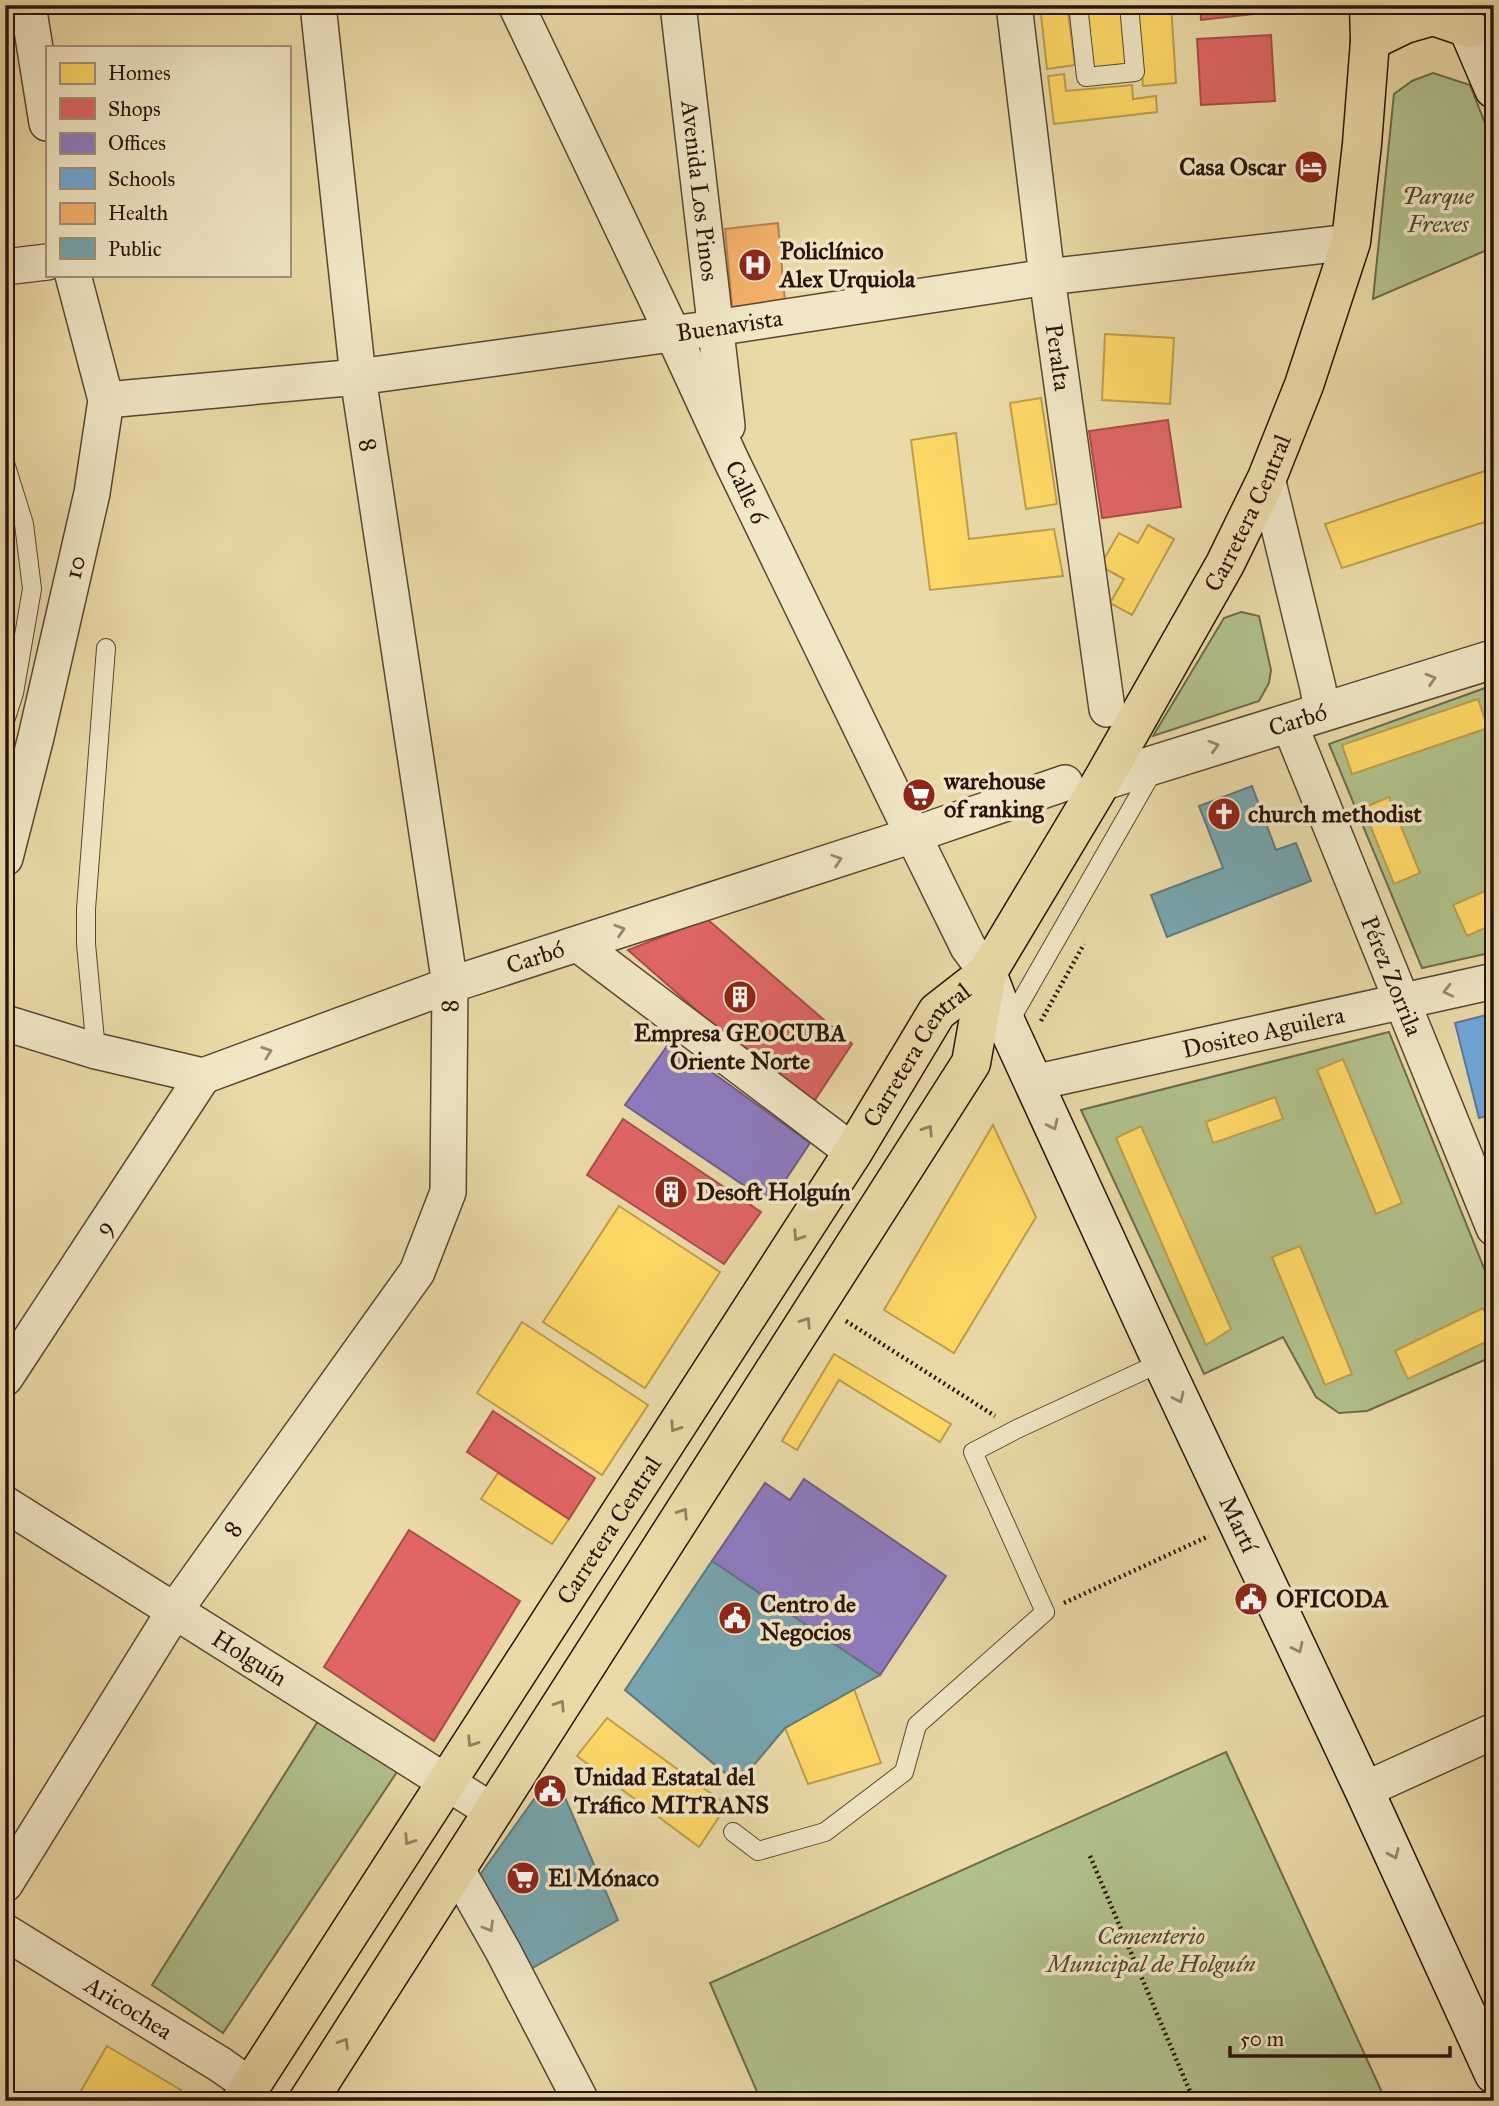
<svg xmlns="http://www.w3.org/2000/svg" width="1499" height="2106" font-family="'IM FELL Great Primer',serif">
  <rect width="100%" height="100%" fill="#eadaa8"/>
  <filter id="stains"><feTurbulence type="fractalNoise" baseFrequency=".00286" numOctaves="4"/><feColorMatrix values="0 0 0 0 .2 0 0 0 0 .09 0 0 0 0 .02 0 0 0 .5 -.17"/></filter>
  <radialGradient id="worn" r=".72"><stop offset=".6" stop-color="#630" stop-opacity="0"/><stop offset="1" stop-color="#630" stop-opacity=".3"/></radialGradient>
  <g fill="#b1c18c" stroke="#6e6a4b" stroke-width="2">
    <path d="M1433 73 1470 85 1494 146V247L1373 299 1394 94 1412 81Z"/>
    <path d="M1241 612 1259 616 1271 670 1269 683 1259 701 1153 736 1224 618Z"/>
    <path d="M1488 687 1494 693V952L1422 968 1329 744Z"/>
    <path d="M1389 1032 1494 1293V1356L1367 1411 1339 1413 1316 1397 1283 1337 1204 1374 1081 1110Z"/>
    <path d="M320 1718 399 1769 223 2033 152 1985Z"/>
    <path d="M1226 1752 1386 2101H761L710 1983Z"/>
  </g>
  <g fill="#ffd966" stroke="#bf9e4a" stroke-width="2">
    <path d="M1040 5H1067L1075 65 1047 69Z"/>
    <path d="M1087 5H1121L1127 66 1093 69Z"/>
    <path d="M1137 5H1171L1176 83 1143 86Z"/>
    <path d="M1064 74 1066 91 1132 85 1133 99 1156 96 1157 112 1054 124 1048 76Z"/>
    <path d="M1105 334 1174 338 1170 404 1102 400Z"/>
    <path d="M1041 398 1057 504 1026 509 1010 403Z"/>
    <path d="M956 433 969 539 1054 529 1063 576 930 590 911 440Z"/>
    <path d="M1494 468V519L1342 568 1325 524Z"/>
    <path d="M1148 525 1174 539 1132 615 1110 603 1124 579 1100 566 1119 533 1138 543Z"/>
    <path d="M1478 699 1488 728 1352 774 1342 745Z"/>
    <path d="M1389 797 1420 873 1394 884 1363 808Z"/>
    <path d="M1494 887V924L1467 936 1453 905Z"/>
    <path d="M1343 1059 1402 1203 1376 1214 1317 1070Z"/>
    <path d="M1275 1097 1283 1119 1213 1143 1206 1122Z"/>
    <path d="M993 1125 1036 1217 954 1353 884 1310Z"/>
    <path d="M1141 1126 1231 1329 1206 1345 1116 1138Z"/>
    <path d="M619 1206 720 1272 645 1388 543 1322Z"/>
    <path d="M1300 1246 1352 1374 1325 1385 1272 1257Z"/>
    <path d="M1483 1308 1494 1331V1338L1408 1379 1395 1351Z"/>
    <path d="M522 1322 648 1405 602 1475 477 1393Z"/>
    <path d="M834 1354 951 1424 940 1442 839 1380 797 1450 782 1441Z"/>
    <path d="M498 1473 569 1519 552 1544 481 1499Z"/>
    <path d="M854 1689 881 1763 808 1784 785 1728Z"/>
    <path d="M607 1718 727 1805 699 1847 577 1756Z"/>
    <path d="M107 2046 181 2090 175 2101H75Z"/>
  </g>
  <g fill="#e06666" stroke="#a94d4a" stroke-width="2">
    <path d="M1200 5H1306V8L1201 20Z"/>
    <path d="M1478 5H1494V41Z"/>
    <path d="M1271 35 1275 101 1201 105 1197 39Z"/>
    <path d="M1168 420 1181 507 1102 518 1089 431Z"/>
    <path d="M707 919 852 1044 809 1109 628 950Z"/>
    <path d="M623 1119 761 1212 724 1264 587 1175Z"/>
    <path d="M493 1411 595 1478 569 1519 467 1452Z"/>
    <path d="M409 1530 520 1601 434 1741 324 1667Z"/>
  </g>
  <g fill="#8e7cc3" stroke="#705d8c" stroke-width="2">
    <path d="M670 1042 810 1143 770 1203 625 1105Z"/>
    <path d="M804 1479 946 1576 880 1675 712 1561 765 1483 790 1500Z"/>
  </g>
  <path fill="#6fa8dc" stroke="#5a7c9d" stroke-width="2" d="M1494 1013V1114L1479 1118 1455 1023Z"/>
  <path fill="#f6b26b" stroke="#b9834e" stroke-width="2" d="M778 223 785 302 732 307 725 229Z"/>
  <g fill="#76a5af" stroke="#5f7a7e" stroke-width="2">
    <path d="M1252 786 1276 850 1296 843 1311 881 1167 937 1151 895 1223 868 1199 806Z"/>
    <path d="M712 1561 880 1675 785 1728 738 1784 625 1690Z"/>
    <path d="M560 1786 618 1920 525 1972 477 1879 539 1792Z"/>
  </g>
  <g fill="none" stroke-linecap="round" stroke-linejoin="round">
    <defs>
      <g id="service">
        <path d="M1078 5 1086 77 1135 72 1129 5"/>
        <path d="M5 463 24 524 32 589 14 693 5 721"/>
        <path d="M1008 1024 1154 769"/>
        <path d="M96 1051 86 944V909L106 648"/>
        <path d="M733 1832 758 1851 825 1832 904 1772 917 1725 1045 1612 973 1452 1017 1429 1162 1362"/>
      </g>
      <g id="minor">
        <path d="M28 5 47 123"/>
        <path id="s1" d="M516 5 673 334 732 462 913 835 968 947 987 973"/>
        <path id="s2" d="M678 5 727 426"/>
        <path id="s3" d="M1014 5 1047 277 1107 709"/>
        <path d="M5 267 47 262"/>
        <path id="s4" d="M106 400 358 377 715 328 1047 277 1351 242"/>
        <path d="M1267 478 1318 688 1322 713"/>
        <path id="s5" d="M1289 723 1494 1228"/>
        <path id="s6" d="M5 858 36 737 92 493 106 400 73 275"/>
        <path d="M578 944 853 1152"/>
        <path id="s7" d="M5 1023 96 1051 203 1076 450 985 913 835 1065 783"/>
        <path id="s8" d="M1033 1083 1494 981"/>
        <path id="s9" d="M5 1378 203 1076"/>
        <path id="s10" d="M5 1504 492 1811"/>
        <path d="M1364 1790 1494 1731"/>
        <path d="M456 1868 503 1951 581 2101"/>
        <path id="s11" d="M5 1884 175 1610 417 1272 448 1192 450 985 358 377 318 5"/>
        <path id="s12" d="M5 1932 221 2065 252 2087"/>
      </g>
      <g id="tertiary">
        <path id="s13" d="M1102 781 1494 659"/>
      </g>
      <g id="secondary">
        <path d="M1458 5 1494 89"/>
        <path id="s14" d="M987 973 1007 1025 1162 1362 1364 1790 1494 2074"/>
      </g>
      <g id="primary">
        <path d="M1370 41 1405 24 1433 16 1469 28"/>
        <path id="s15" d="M241 2101 853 1152 937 1012 987 973 1102 781 1225 564 1267 478 1304 385 1351 242 1362 144 1370 41 1369 5"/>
        <path d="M308 2101 971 1063 987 973"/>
      </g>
    </defs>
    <use href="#service" stroke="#5a4632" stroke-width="20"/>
    <use href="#minor" stroke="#5a4632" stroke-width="38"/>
    <use href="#tertiary" stroke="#5a4632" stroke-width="41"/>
    <use href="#secondary" stroke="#2a140a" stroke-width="41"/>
    <use href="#primary" stroke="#2a140a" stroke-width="41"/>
    <g stroke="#2a140a" stroke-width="4.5" stroke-dasharray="2 3.5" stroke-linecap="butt">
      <path d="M1041 1021 1084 944"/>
      <path d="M846 1321 995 1416"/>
      <path d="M1064 1603 1209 1536"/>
      <path d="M1090 1856 1194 2101"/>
    </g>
    <use href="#service" stroke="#f1e7c6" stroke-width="18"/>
    <use href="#minor" stroke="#f1e7c6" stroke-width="35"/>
    <use href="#tertiary" stroke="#f1e7c6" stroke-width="38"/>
    <use href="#secondary" stroke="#f1e7c6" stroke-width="38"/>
    <use href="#primary" stroke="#eadaa8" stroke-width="38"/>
  </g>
  <defs><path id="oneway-chevron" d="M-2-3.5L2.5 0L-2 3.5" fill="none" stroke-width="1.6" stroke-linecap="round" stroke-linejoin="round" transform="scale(1.75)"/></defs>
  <g stroke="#978871">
    <use href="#oneway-chevron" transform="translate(1431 679) rotate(-17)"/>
    <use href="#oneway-chevron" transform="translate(1214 746) rotate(-17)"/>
    <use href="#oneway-chevron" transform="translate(837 860) rotate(-18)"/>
    <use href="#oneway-chevron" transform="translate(620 930) rotate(-18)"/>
    <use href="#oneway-chevron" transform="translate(1448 991) rotate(167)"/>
    <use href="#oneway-chevron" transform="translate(267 1052) rotate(-20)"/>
    <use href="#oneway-chevron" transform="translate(1053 1125) rotate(65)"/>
    <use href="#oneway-chevron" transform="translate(1179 1398) rotate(65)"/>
    <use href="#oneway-chevron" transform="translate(1298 1648) rotate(65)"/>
    <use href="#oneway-chevron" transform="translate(1394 1854) rotate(66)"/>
    <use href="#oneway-chevron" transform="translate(489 1927) rotate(60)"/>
  </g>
  <g stroke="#948161">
    <use href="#oneway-chevron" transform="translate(928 1130) rotate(-57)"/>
    <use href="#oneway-chevron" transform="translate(798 1236) rotate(123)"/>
    <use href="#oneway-chevron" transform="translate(806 1322) rotate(-57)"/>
    <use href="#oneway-chevron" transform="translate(675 1427) rotate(123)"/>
    <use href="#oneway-chevron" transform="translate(683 1513) rotate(-57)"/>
    <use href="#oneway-chevron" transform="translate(560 1705) rotate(-57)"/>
    <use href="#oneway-chevron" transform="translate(472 1742) rotate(123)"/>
    <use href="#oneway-chevron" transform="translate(409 1840) rotate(123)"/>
    <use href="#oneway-chevron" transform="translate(344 2043) rotate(-58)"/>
  </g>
  <defs>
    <symbol id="hotel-disc" viewBox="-11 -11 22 22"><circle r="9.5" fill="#8f2418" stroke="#f1e7c6"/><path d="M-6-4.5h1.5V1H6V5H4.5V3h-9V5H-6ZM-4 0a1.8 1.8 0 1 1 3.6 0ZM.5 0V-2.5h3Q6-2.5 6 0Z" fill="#fff"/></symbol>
    <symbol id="hospital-disc" viewBox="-11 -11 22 22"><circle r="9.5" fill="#8f2418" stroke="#f1e7c6"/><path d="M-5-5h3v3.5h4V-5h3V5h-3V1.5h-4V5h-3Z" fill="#fff"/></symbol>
    <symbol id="supermarket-disc" viewBox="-11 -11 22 22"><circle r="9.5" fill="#8f2418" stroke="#f1e7c6"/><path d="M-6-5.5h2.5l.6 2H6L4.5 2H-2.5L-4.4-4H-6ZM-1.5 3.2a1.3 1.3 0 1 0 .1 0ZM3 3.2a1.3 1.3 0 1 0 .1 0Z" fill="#fff"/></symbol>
    <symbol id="church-disc" viewBox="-11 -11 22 22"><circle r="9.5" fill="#8f2418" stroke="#f1e7c6"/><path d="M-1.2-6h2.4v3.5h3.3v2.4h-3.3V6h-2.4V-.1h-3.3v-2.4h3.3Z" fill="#fff"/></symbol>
    <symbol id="building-disc" viewBox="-11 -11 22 22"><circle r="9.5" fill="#8f2418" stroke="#f1e7c6"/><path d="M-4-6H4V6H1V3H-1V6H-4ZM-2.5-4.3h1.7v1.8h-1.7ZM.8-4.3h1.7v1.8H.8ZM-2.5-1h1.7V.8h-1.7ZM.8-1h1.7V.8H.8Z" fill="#fff"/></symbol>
    <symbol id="civic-disc" viewBox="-11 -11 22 22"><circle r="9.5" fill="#8f2418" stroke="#f1e7c6"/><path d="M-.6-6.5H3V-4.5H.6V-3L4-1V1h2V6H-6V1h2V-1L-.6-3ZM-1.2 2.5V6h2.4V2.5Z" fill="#fff"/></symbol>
  </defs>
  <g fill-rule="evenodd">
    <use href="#hotel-disc" x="1292" y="148" width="38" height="38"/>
    <use href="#hospital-disc" x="736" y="246" width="38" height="38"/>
    <use href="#supermarket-disc" x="900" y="776" width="38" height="38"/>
    <use href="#church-disc" x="1205" y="795" width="38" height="38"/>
    <use href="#building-disc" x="721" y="978" width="38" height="38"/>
    <use href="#building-disc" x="652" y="1173" width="38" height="38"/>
    <use href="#civic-disc" x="1232" y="1580" width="38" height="38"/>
    <use href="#civic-disc" x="716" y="1599" width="38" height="38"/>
    <use href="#civic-disc" x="531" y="1772" width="38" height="38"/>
    <use href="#supermarket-disc" x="504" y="1859" width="38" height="38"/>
  </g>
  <g text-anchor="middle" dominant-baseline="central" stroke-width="7" stroke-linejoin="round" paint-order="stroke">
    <g font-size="24" font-weight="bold" fill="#2a140a" stroke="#f1e7c6" text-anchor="start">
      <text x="1286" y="167" text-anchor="end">Casa Oscar</text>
      <text x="780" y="251">Policlínico<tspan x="780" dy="28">Alex Urquiola</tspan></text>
      <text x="944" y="781">warehouse<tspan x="944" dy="28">of ranking</tspan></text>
      <text x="1248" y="814">church methodist</text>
      <text x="740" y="1033" text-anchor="middle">Empresa GEOCUBA<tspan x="740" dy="28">Oriente Norte</tspan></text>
      <text x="696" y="1192">Desoft Holguín</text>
      <text x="1276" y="1599">OFICODA</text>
      <text x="760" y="1604">Centro de<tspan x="760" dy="28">Negocios</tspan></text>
      <text x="574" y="1777">Unidad Estatal del<tspan x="574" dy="28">Tráfico MITRANS</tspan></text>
      <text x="548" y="1878">El Mónaco</text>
    </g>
    <g font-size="24" fill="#2a140a" stroke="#f1e7c6">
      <text stroke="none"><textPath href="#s2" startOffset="187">Avenida Los Pinos</textPath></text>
      <text stroke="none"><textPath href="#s4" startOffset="628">Buenavista</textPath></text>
      <text stroke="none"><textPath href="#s3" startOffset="355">Peralta</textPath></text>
      <text transform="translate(368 445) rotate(81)">8</text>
      <text stroke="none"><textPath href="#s1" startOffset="539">Calle 6</textPath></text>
      <text stroke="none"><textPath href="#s15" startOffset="1885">Carretera Central</textPath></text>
      <text stroke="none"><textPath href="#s6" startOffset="299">10</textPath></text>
      <text stroke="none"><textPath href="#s13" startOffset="205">Carbó</textPath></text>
      <text stroke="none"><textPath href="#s7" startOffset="558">Carbó</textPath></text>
      <text stroke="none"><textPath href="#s5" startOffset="273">Pérez Zorrila</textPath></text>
      <text stroke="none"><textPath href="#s11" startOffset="1010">8</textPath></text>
      <text stroke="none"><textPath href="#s8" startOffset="236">Dositeo Aguilera</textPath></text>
      <text stroke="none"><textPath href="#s15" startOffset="1246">Carretera Central</textPath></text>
      <text stroke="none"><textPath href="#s9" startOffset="180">9</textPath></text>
      <text stroke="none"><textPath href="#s14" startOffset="606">Martí</textPath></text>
      <text stroke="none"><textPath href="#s11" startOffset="422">8</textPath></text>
      <text stroke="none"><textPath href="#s15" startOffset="679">Carretera Central</textPath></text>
      <text stroke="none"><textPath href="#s10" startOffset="289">Holguín</textPath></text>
      <text stroke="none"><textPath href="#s12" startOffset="145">Aricochea</textPath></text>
    </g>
    <g font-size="24" font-style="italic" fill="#524831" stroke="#f1e7c6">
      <text x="1438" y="196">Parque<tspan x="1438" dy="28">Frexes</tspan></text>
      <text x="1151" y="1936">Cementerio<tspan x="1151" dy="28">Municipal de Holguín</tspan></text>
    </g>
  </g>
  <rect width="1499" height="2106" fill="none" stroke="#eadaa8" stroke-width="28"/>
  <rect x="7" y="7" width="1485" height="2092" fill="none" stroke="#2a140a" stroke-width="3.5"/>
  <rect x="14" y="14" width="1471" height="2078" fill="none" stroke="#2a140a" stroke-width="2"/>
  <rect x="46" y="46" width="245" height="231" fill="#f1e7c6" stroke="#a1937b" stroke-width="2"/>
  <rect x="60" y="63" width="35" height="21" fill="#ffd966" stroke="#a1937b" stroke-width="2"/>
  <text x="108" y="80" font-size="21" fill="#2a140a">Homes</text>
  <rect x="60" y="98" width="35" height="21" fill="#e06666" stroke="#a1937b" stroke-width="2"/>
  <text x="108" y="116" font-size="21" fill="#2a140a">Shops</text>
  <rect x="60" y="133" width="35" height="21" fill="#8e7cc3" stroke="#a1937b" stroke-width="2"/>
  <text x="108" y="150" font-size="21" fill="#2a140a">Offices</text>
  <rect x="60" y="168" width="35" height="21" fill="#6fa8dc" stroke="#a1937b" stroke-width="2"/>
  <text x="108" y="186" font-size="21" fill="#2a140a">Schools</text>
  <rect x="60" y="203" width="35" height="21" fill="#f6b26b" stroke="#a1937b" stroke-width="2"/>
  <text x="108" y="220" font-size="21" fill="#2a140a">Health</text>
  <rect x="60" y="238" width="35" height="21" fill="#76a5af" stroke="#a1937b" stroke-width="2"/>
  <text x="108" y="256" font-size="21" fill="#2a140a">Public</text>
  <path d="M1230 2046v10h220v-10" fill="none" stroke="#2a140a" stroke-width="3.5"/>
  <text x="1240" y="2046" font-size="21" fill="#2a140a" stroke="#f1e7c6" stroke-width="5" paint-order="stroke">50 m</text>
  <rect width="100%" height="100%" filter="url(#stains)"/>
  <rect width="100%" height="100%" fill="url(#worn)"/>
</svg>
